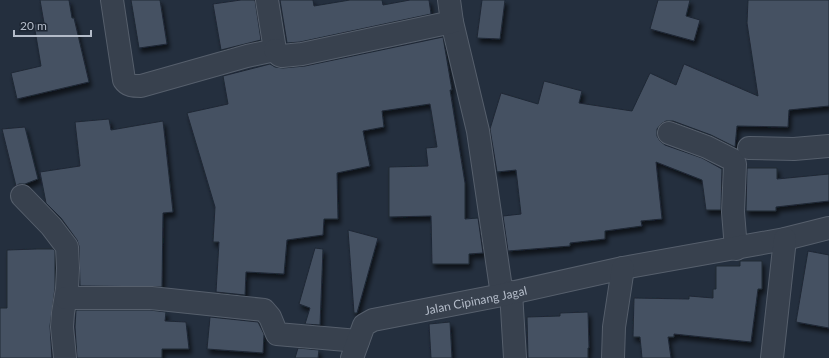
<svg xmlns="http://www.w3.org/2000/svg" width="829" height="358" font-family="Lato,sans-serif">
  <defs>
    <filter id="shadow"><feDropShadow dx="2.5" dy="4.5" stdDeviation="2" flood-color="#0009"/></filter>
  </defs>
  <rect width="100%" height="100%" fill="#242f3e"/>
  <g fill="#455162" stroke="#1f2835" filter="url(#shadow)">
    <path d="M40 0H69L72 18H74L89 82 17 99 11 73 41 66 34 24 44 23Z"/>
    <path d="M131 0H160L167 44 139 48Z"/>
    <path d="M241 0H255L261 40 221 50 213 4Z"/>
    <path d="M280 0H313L314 6 350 0H382L383 5 410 0H429L431 14 300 42 287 43Z"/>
    <path d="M482 0H505L500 39 477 38Z"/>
    <path d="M658 0H690L686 16 700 20 694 41 650 29Z"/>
    <path d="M748 0H829V106L789 110 788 127 737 126 735 147 711 135 673 121H666L661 124 657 129V136L660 141 665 145 702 158 722 169 721 210H706L702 180 656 162 662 219 641 221 642 226 605 231V239L570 243V246L508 251 503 216 521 214 516 170 497 172 490 129 501 93 538 104 544 81 582 91 579 103 632 111 650 73 676 85 684 64 758 96 747 23Z"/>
    <path d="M443 37 452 90H450L465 183V219L478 218 483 253 469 254V264H432L431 216 389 217V167L428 166 426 148 437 147 430 104 382 111 384 127 363 131 370 166 337 173 338 219H324L323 235 287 240 284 274 246 272 245 295 216 292 219 242H213L215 207 187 113 228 104 223 76 270 64 275 67 283 68 305 66Z"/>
    <path d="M109 119 111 130 163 121 173 212 163 213 162 287 80 286 79 246 77 240 61 218 46 203 40 172 80 166 75 122Z"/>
    <path d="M25 127 38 179 25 184H19L16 186 2 129Z"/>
    <path d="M747 168H777V179L829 174V201L776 207V211H746Z"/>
    <path d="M348 230 378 238 357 313H354Z"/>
    <path d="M315 248 323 249 320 325 305 324 310 308 299 304Z"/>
    <path d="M37 249H53L55 251V288L50 326 52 358H0V308H7V250Z"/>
    <path d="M808 251 829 255V328L796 322Z"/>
    <path d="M740 261H762V289H758L751 342 674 334V337H668L671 358H642L640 337H633L634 298 689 299V296L713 298V289H716V266H740Z"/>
    <path d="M76 310H150L166 312 165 321 186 322 189 349H162V358H77L75 327Z"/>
    <path d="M588 312 589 348H588V358H528L527 317 560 316V313Z"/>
    <path d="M210 317 258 322 264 334 263 353 207 349Z"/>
    <path d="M450 322 452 358H431L429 324Z"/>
    <path d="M298 348 319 350 318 358H295Z"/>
  </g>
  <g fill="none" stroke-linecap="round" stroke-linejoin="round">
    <defs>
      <g id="minor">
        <path d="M112 0 124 80C128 86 133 86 141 86L247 56 275 50 267 0"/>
        <path d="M452 22 478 131 502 295"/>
        <path d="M275 50 279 55 282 56 302 54 452 22 449 0"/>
        <path d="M669 133 707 147 733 160 735 164 733 212 736 249"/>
        <path d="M749 148 794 149 829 146"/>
        <path d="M22 196 51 226 67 247 68 268 67 289 63 313 62 327 65 358"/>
        <path d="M511 292 515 358"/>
        <path d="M66 298H151L264 310 270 317 277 334 358 341"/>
        <path id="s1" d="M352 358 364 325 373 320 502 295 623 268 785 239 829 228"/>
        <path d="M613 358 614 327 623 268"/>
        <path d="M772 358 785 239"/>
      </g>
    </defs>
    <use href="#minor" stroke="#565f6c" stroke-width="24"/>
    <use href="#minor" stroke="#38414e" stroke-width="22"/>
  </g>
  <g text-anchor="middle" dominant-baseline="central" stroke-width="3" stroke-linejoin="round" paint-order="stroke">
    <g font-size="12" fill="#b4bcc9" stroke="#1d2633">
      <text stroke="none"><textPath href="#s1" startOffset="150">Jalan Cipinang Jagal</textPath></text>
    </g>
  </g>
  <path d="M14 30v6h77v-6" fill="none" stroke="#b4bcc9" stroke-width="2"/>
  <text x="20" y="30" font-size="12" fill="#b4bcc9" stroke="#1d2633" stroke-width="3" paint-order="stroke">20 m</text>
</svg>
